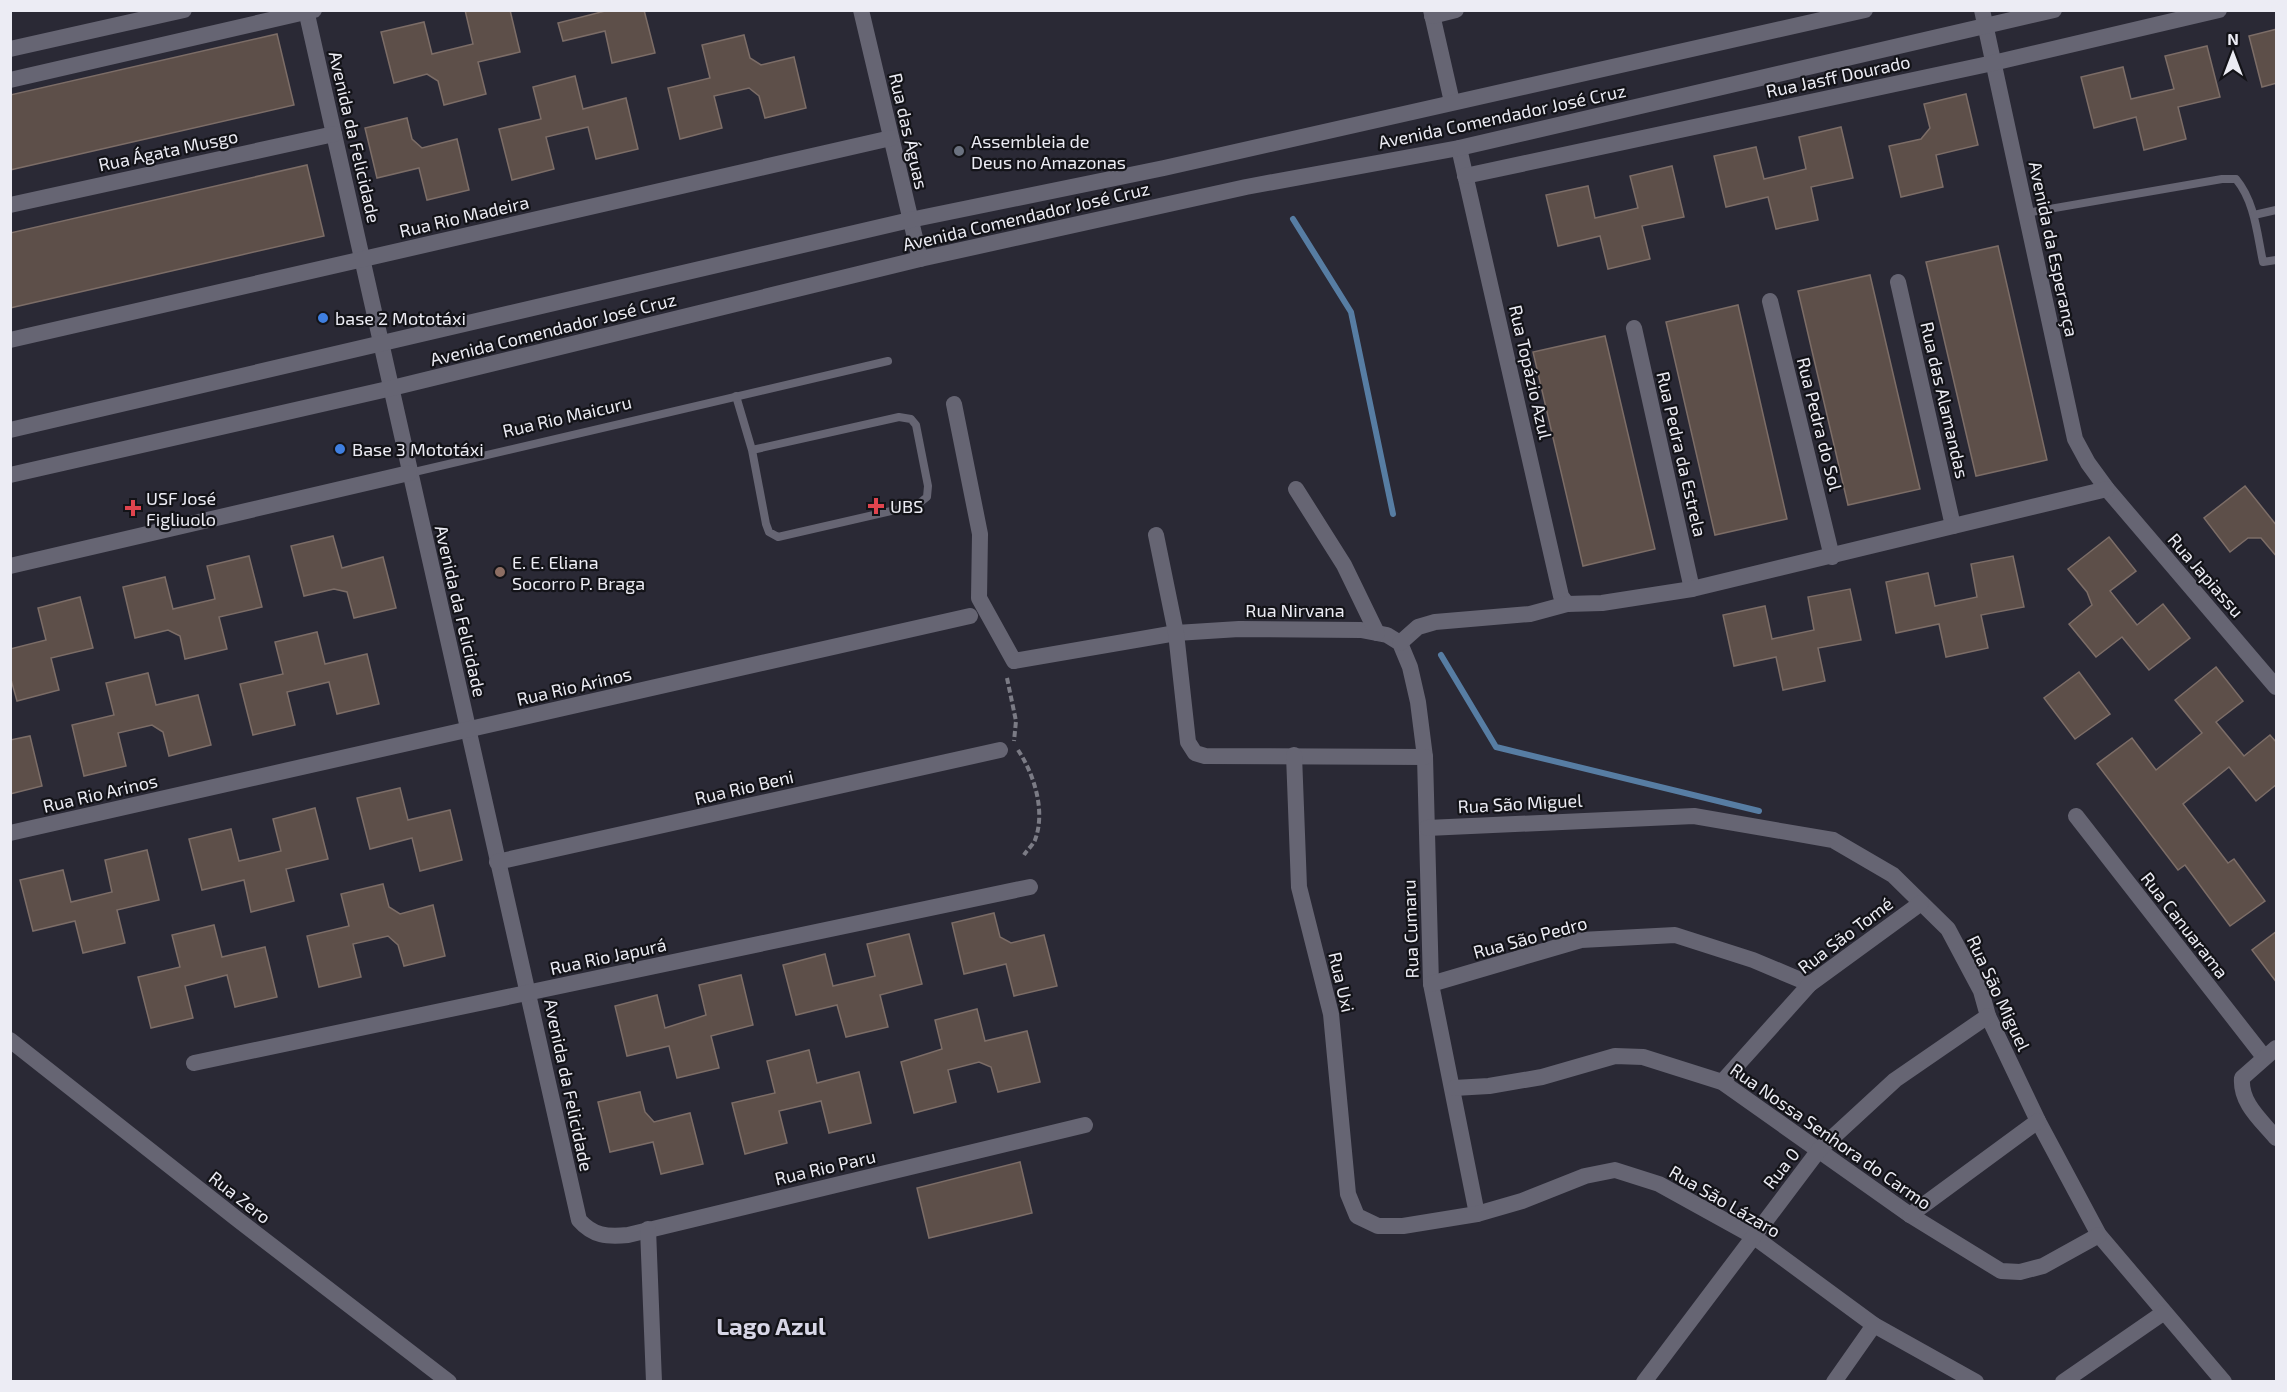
<svg xmlns="http://www.w3.org/2000/svg" width="2287" height="1392" font-family="'Exo 2',sans-serif">
  <rect width="100%" height="100%" fill="#2a2935"/>
  <g fill="none" stroke-linecap="round" stroke-linejoin="round">
    <g stroke="#577da3" stroke-width="6">
      <path d="M1293 219 1351 312 1393 514"/>
      <path d="M1441 655 1496 747 1759 811"/>
    </g>
  </g>
  <g fill="#5d4f49" stroke="#7c6d67" stroke-width="1.5">
    <path d="M465 10H510L520 52 478 62 486 94 444 105 438 81 427 74 394 83 381 32 424 22 432 54 473 44Z"/>
    <path d="M609 10H644L655 53 612 63 605 31 563 41 558 23Z"/>
    <path d="M2277 29V83L2262 87 2249 36Z"/>
    <path d="M277 34 294 105 10 170V95Z"/>
    <path d="M744 35 750 58 761 65 794 57 806 108 765 118 759 96 749 88 714 96 722 128 680 139 668 88 710 78 702 45Z"/>
    <path d="M2207 46 2220 97 2178 107 2186 139 2144 150 2136 117 2094 128 2081 77 2123 67 2131 99 2174 89 2165 56Z"/>
    <path d="M575 76 583 109 626 98 638 149 596 159 588 127 546 137 554 169 512 180 499 129 541 119 533 87Z"/>
    <path d="M1966 94 1978 145 1936 155 1943 187 1901 197 1889 146 1921 139 1930 128 1924 104Z"/>
    <path d="M407 118 412 139 422 148 457 139 469 190 427 200 419 168 377 178 365 128Z"/>
    <path d="M1841 127 1853 178 1811 187 1818 220 1776 229 1768 197 1726 207 1714 156 1756 147 1764 179 1806 169 1799 137Z"/>
    <path d="M307 165 324 236 10 308V233Z"/>
    <path d="M1672 166 1684 217 1642 226 1650 259 1608 269 1600 236 1558 246 1546 195 1588 186 1595 218 1638 208 1630 176Z"/>
    <path d="M1998 246 2047 460 1976 476 1926 262Z"/>
    <path d="M1870 275 1920 489 1848 505 1798 291Z"/>
    <path d="M1738 305 1787 519 1715 535 1666 322Z"/>
    <path d="M1605 336 1655 549 1583 566 1533 352Z"/>
    <path d="M2245 486 2277 526V557L2261 538H2248L2230 552 2204 518Z"/>
    <path d="M333 536 342 568 383 557 396 608 354 618 347 592 334 589 304 596 291 546Z"/>
    <path d="M2109 537 2136 571 2110 591 2137 625 2163 604 2190 638 2149 670 2122 637 2096 657 2069 624 2092 605 2087 592 2068 569Z"/>
    <path d="M249 556 262 607 219 617 227 649 185 659 180 636 168 630 135 638 123 587 165 577 173 609 215 599 207 566Z"/>
    <path d="M2013 556 2024 607 1981 615 1988 648 1946 657 1939 624 1896 633 1886 582 1928 573 1935 606 1977 597 1971 564Z"/>
    <path d="M1850 589 1861 640 1818 648 1825 681 1783 690 1776 657 1734 666 1723 615 1765 606 1772 639 1814 630 1808 597Z"/>
    <path d="M80 597 93 648 51 658 59 690 17 701 10 676V649L46 640 38 608Z"/>
    <path d="M317 632 325 664 367 654 379 704 337 714 329 682 287 692 295 725 253 735 240 684 283 674 275 642Z"/>
    <path d="M2216 667 2243 701 2216 722 2244 756 2270 735 2277 743V784L2256 801 2229 767 2183 804 2228 863 2234 859 2265 901 2230 926 2185 865 2178 870 2097 764 2132 738 2156 770 2202 733 2175 700Z"/>
    <path d="M2079 672 2110 714 2075 739 2044 698Z"/>
    <path d="M148 673 156 705 198 695 211 745 169 756 163 732 152 725 118 733 126 766 84 776 72 725 114 715 106 683Z"/>
    <path d="M30 736 42 786 10 794V740Z"/>
    <path d="M400 788 408 820 450 810 462 860 420 871 412 838 370 849 357 798Z"/>
    <path d="M315 808 328 859 286 869 294 901 251 912 244 880 202 890 189 839 231 829 239 861 281 851 273 819Z"/>
    <path d="M147 850 159 900 117 910 125 943 83 953 75 921 33 931 20 880 63 870 71 902 112 892 105 860Z"/>
    <path d="M383 884 389 907 400 914 433 905 445 956 404 966 398 945 388 936 353 944 361 977 319 987 307 936 349 926 341 894Z"/>
    <path d="M994 913 1000 937 1011 943 1044 935 1057 986 1014 996 1006 964 964 974 952 923Z"/>
    <path d="M214 925 222 957 265 947 277 997 235 1007 227 975 185 986 193 1018 151 1028 138 977 180 967 172 935Z"/>
    <path d="M2277 931V983L2252 950Z"/>
    <path d="M909 934 922 984 880 995 888 1027 846 1037 837 1005 796 1015 783 965 825 954 833 986 875 976 867 944Z"/>
    <path d="M741 975 753 1025 711 1036 719 1068 677 1078 669 1046 627 1056 615 1006 657 995 665 1028 706 1015 699 985Z"/>
    <path d="M977 1009 985 1041 1027 1031 1040 1082 998 1092 991 1067 979 1062 948 1070 956 1102 914 1113 901 1062 942 1049 935 1020Z"/>
    <path d="M809 1050 817 1083 859 1072 871 1123 829 1133 821 1101 779 1111 787 1143 745 1154 732 1103 775 1093 767 1061Z"/>
    <path d="M640 1092 645 1112 654 1122 690 1113 703 1164 661 1174 653 1142 610 1152 598 1102Z"/>
    <path d="M1020 1162 1032 1213 929 1238 917 1188Z"/>
  </g>
  <g fill="none" stroke-linecap="round" stroke-linejoin="round">
    <g stroke="#7b7b85" stroke-width="4" stroke-dasharray="6 3" stroke-linecap="butt">
      <path d="M1007 678 1016 721 1014 741"/>
      <path d="M1018 750C1034 774 1046 811 1035 840 1033 845 1027 850 1024 855"/>
    </g>
    <g stroke="#666573" stroke-width="8">
      <path d="M2026 213 2222 179H2236C2255 202 2257 234 2263 262L2276 260"/>
      <path d="M2254 215 2276 210"/>
      <path d="M736 396 752 450 899 417 911 419 916 425 928 486 927 497 917 505 778 537 769 532 766 524 752 450"/>
      <path d="M410 473 888 361"/>
    </g>
    <g stroke="#666573" stroke-width="16">
      <path d="M306 10 579 1220C593 1236 607 1237 628 1235L1085 1125"/>
      <path d="M861 10 920 259"/>
      <path d="M1431 10 1452 102"/>
      <path d="M1982 10 2075 439 2088 463 2107 489 2276 687"/>
      <path d="M1432 16 1456 10"/>
      <path d="M10 49 184 10"/>
      <path d="M10 80 314 10"/>
      <path d="M1459 148 1561 596 1567 604"/>
      <path d="M1465 176 1993 63 2219 10"/>
      <path d="M10 205 334 134"/>
      <path d="M1898 282 1953 526"/>
      <path d="M1770 301 1832 557"/>
      <path d="M1634 328 1692 589"/>
      <path d="M10 340 891 138"/>
      <path d="M954 404 980 534 979 598 1014 661 1176 633 1239 629 1361 630 1387 635 1400 643 1410 667 1418 702 1425 757 1431 984 1477 1214"/>
      <path d="M10 430 910 220 1164 168 1865 10"/>
      <path d="M10 475 392 388 920 259 1246 187 1459 148 2054 10"/>
      <path d="M1296 489 1344 565 1377 633"/>
      <path d="M1156 535 1176 633 1188 742 1195 753 1205 756 1425 757"/>
      <path d="M10 566 409 473"/>
      <path d="M1400 643 1418 627 1435 622 1530 614 1567 604 1602 603 1692 589 2107 489"/>
      <path d="M1294 755 1299 887 1331 1014 1348 1194 1357 1216 1378 1226H1403L1477 1214 1522 1201 1585 1176 1615 1170 1659 1184 1753 1236 1874 1325 1976 1382"/>
      <path d="M2076 816 2264 1057"/>
      <path d="M1427 828 1694 816 1833 840 1893 875 1948 929 1981 991 1988 1016 2038 1121 2099 1235 2224 1382"/>
      <path d="M10 833 970 616"/>
      <path d="M497 862 1000 750"/>
      <path d="M1431 984 1581 940 1675 935 1753 960 1810 984"/>
      <path d="M10 1040 237 1219 449 1382"/>
      <path d="M2276 1048 2242 1078C2240 1103 2261 1120 2276 1138"/>
      <path d="M194 1063 1030 887"/>
      <path d="M1722 1082 1810 984 1921 903"/>
      <path d="M1454 1088 1489 1086 1542 1077 1615 1056 1643 1057 1722 1082 1910 1215 2001 1271 2020 1272 2043 1266 2099 1235"/>
      <path d="M1910 1215 2038 1121"/>
      <path d="M648 1229 654 1382"/>
      <path d="M1644 1382 1819 1150 1895 1080 1988 1016"/>
      <path d="M1834 1382 1874 1325"/>
      <path d="M2063 1382 2163 1313"/>
    </g>
  </g>
  <circle fill="#6b7280" stroke="#131318" stroke-width="2" cx="959" cy="151" r="6"/>
  <g fill="#3f7fe0" stroke="#131318" stroke-width="2">
    <circle cx="323" cy="318" r="6"/>
    <circle cx="340" cy="449" r="6"/>
  </g>
  <g fill="#e0444e" stroke="#131318" stroke-width="2">
    <path d="M873 497h6v6h6v6h-6v6h-6v-6h-6v-6h6z"/>
    <path d="M130 499h6v6h6v6h-6v6h-6v-6h-6v-6h6z"/>
  </g>
  <circle fill="#8d6e63" stroke="#131318" stroke-width="2" cx="500" cy="572" r="6"/>
  <g text-anchor="middle" dominant-baseline="central" stroke-width="4.5" stroke-linejoin="round" paint-order="stroke">
    <g font-size="18" fill="#ececf4" stroke="#131318">
      <text transform="translate(1838 76) rotate(-12)">Rua Jasff Dourado</text>
      <text transform="translate(1502 116) rotate(-12)">Avenida Comendador José Cruz</text>
      <text transform="translate(909 131) rotate(77)">Rua das Águas</text>
      <text transform="translate(355 137) rotate(77)">Avenida da Felicidade</text>
      <text transform="translate(168 150) rotate(-12)">Rua Ágata Musgo</text>
      <text transform="translate(464 216) rotate(-13)">Rua Rio Madeira</text>
      <text transform="translate(1026 216) rotate(-13)">Avenida Comendador José Cruz</text>
      <text transform="translate(2054 249) rotate(78)">Avenida da Esperança</text>
      <text transform="translate(553 329) rotate(-14)">Avenida Comendador José Cruz</text>
      <text transform="translate(1531 372) rotate(77)">Rua Topázio Azul</text>
      <text transform="translate(1945 400) rotate(77)">Rua das Alamandas</text>
      <text transform="translate(567 416) rotate(-13)">Rua Rio Maicuru</text>
      <text transform="translate(1820 424) rotate(76)">Rua Pedra do Sol</text>
      <text transform="translate(1682 454) rotate(77)">Rua Pedra da Estrela</text>
      <text transform="translate(2206 575) rotate(49)">Rua Japiassu</text>
      <text x="1295" y="610">Rua Nirvana</text>
      <text transform="translate(461 611) rotate(77)">Avenida da Felicidade</text>
      <text transform="translate(574 686) rotate(-13)">Rua Rio Arinos</text>
      <text transform="translate(744 787) rotate(-13)">Rua Rio Beni</text>
      <text transform="translate(100 793) rotate(-13)">Rua Rio Arinos</text>
      <text transform="translate(1520 803) rotate(-3)">Rua São Miguel</text>
      <text transform="translate(2185 925) rotate(52)">Rua Canuarama</text>
      <text transform="translate(1410 929) rotate(-92)">Rua Cumaru</text>
      <text transform="translate(1845 935) rotate(-37)">Rua São Tomé</text>
      <text transform="translate(1530 937) rotate(-15)">Rua São Pedro</text>
      <text transform="translate(608 956) rotate(-12)">Rua Rio Japurá</text>
      <text transform="translate(1342 982) rotate(77)">Rua Uxi</text>
      <text transform="translate(1999 993) rotate(65)">Rua São Miguel</text>
      <text transform="translate(569 1085) rotate(78)">Avenida da Felicidade</text>
      <text transform="translate(1831 1136) rotate(35)">Rua Nossa Senhora do Carmo</text>
      <text transform="translate(825 1167) rotate(-13)">Rua Rio Paru</text>
      <text transform="translate(1781 1168) rotate(-52)">Rua 0</text>
      <text transform="translate(240 1197) rotate(38)">Rua Zero</text>
      <text transform="translate(1725 1201) rotate(30)">Rua São Lázaro</text>
    </g>
    <g font-size="18" fill="#ececf4" stroke="#131318" text-anchor="start">
      <text x="971" y="141">Assembleia de<tspan x="971" dy="21">Deus no Amazonas</tspan></text>
      <text x="335" y="318">base 2 Mototáxi</text>
      <text x="352" y="449">Base 3 Mototáxi</text>
      <text x="146" y="498">USF José<tspan x="146" dy="21">Figliuolo</tspan></text>
      <text x="890" y="506">UBS</text>
      <text x="512" y="562">E. E. Eliana<tspan x="512" dy="21">Socorro P. Braga</tspan></text>
    </g>
    <g font-size="24" font-weight="bold" fill="#d7d6e6" stroke="#131318">
      <text x="771" y="1325">Lago Azul</text>
    </g>
  </g>
  <rect width="2287" height="1392" fill="none" stroke="#ececf4" stroke-width="24"/>
  <g transform="translate(2233 54)" stroke="#131318" stroke-width="4.5" paint-order="stroke">
  <path d="M0-4.5L10 22L0 15L-10 22Z" fill="#ececf4"/>
  <text y="-9" font-size="16" font-weight="bold" text-anchor="middle" fill="#ececf4">N</text>
  </g>
</svg>
